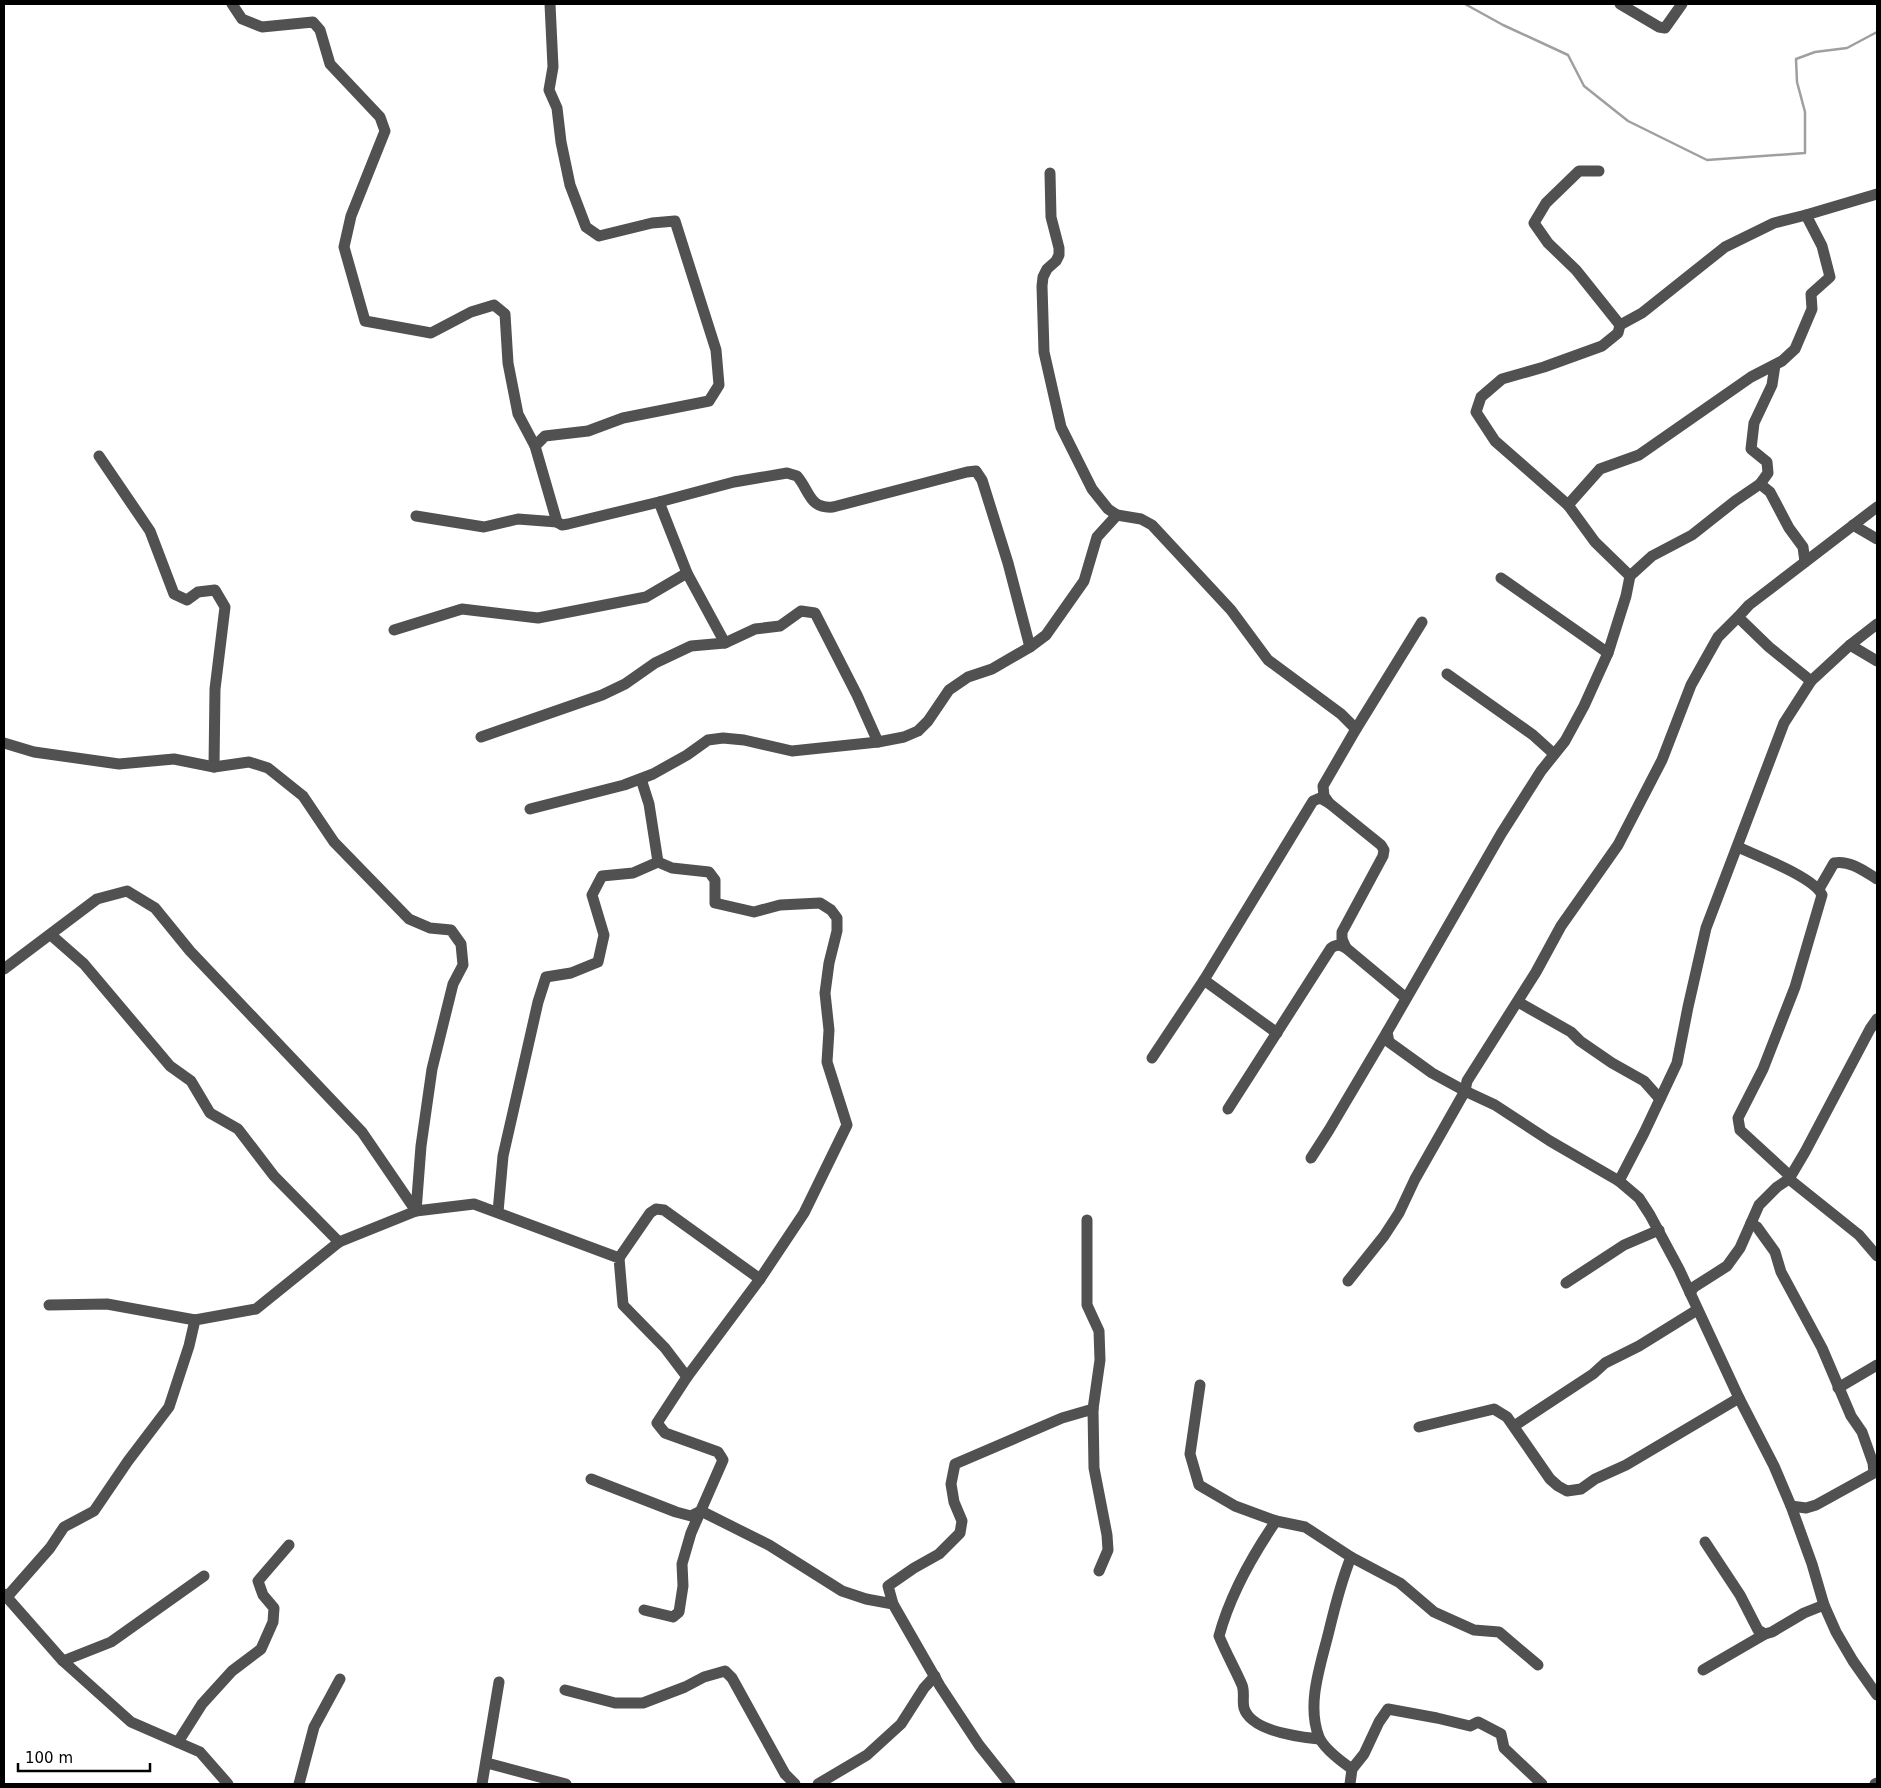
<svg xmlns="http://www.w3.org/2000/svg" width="1881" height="1788" font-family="'DejaVu Sans',sans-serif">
  <rect width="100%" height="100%" fill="#fff"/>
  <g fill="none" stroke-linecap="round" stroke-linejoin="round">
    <path stroke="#9f9f9f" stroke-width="2.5" d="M1465 4 1503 25 1568 55 1584 86 1628 121 1707 160 1805 153V112L1797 82 1796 59 1815 52 1847 48 1877 32"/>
    <g stroke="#515151" stroke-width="11">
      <path d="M232 4 242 19 262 27 313 22 320 30 330 64 380 117 385 131 351 216 344 247 365 321 431 333 471 312 494 305 505 314 508 363 518 414 535 446"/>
      <path d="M550 4 553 67 549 90 557 108 561 142 570 185 586 227 599 236 652 223 675 221 716 350 719 385 709 401 623 418 588 431 545 436 535 446 557 522 562 525 568 524 659 502 734 482 787 473 797 476C810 491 809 509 833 507L967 472 976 471 982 480 1008 563 1030 647"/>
      <path d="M1620 4 1659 27 1665 28 1682 4"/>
      <path d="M1050 173 1051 217 1059 248V255L1056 261 1047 269 1043 277 1042 286 1044 352 1061 427 1092 489 1108 509 1117 515 1141 519 1152 525 1231 610 1268 660 1341 714 1356 729"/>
      <path d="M1620 325 1642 313 1725 247 1774 223 1806 215"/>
      <path d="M1775 365 1772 385 1754 423 1751 449 1767 462 1768 473 1760 484 1735 501 1692 535 1652 556 1630 576 1626 596 1608 653 1584 706 1565 741 1541 771 1501 834 1387 1032 1389 1042 1432 1073 1465 1091 1495 1105 1550 1141 1619 1181 1639 1198 1650 1215 1679 1269 1739 1398 1774 1466 1791 1506 1812 1564 1824 1605 1836 1632 1853 1661 1877 1695"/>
      <path d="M99 456 150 531 174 594 187 600 198 592 215 590 225 607 215 689 214 767"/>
      <path d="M1760 484 1770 492 1789 528 1803 547 1805 562"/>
      <path d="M659 502 687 573 725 643"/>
      <path d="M1568 505 1495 441 1476 412 1481 397 1502 379 1544 367 1602 346 1618 333 1620 325 1576 270 1548 243 1534 223 1546 203 1579 171H1599"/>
      <path d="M416 516 484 527 518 519 557 522"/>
      <path d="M1853 525 1877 539"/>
      <path d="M1630 576 1595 542 1568 505 1600 469 1639 455 1751 377 1782 361 1795 349 1812 309 1811 294 1830 277 1822 246 1806 215 1877 194"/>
      <path d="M1501 578 1608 653"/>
      <path d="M394 630 462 609 538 618 646 597 687 573"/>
      <path d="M1850 645 1877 661"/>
      <path d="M1447 674 1533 735 1554 754"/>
      <path d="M1811 681 1769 647 1738 617 1749 605 1877 507"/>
      <path d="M481 737 602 695 625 684 655 663 691 646 725 643 755 629 780 626 801 611 815 613 857 695 878 742"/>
      <path d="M4 743 34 752 119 764 174 759 214 767 249 762 268 768 303 796 334 842 409 919 430 928 451 930 461 944 463 965 453 984 432 1069 421 1146 416 1211 362 1132 190 951 155 908 127 891 97 899 4 969"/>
      <path d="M641 779 649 804 658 862 672 868 709 872 715 880V903L754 912 780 905 820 903 831 910 837 918V931L829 963 825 993 829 1030 827 1062 847 1125 804 1213 760 1279 687 1377"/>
      <path d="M530 809 624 785 653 774 687 755 708 740 723 738 744 740 792 751 878 742 904 737 918 731 928 721 949 690 968 677 992 669 1030 647 1046 635 1084 581 1097 537 1117 515"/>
      <path d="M1738 847C1757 856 1814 877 1822 895L1795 987 1763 1069 1738 1118 1740 1130 1790 1176"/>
      <path d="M1819 889 1834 863C1850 860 1864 871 1877 879"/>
      <path d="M51 935 84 964 170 1066 191 1081 210 1113 238 1129 274 1176 339 1242"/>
      <path d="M1346 948 1342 939V932L1383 856 1384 850 1381 845 1329 803 1324 796 1323 786 1356 729 1422 622"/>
      <path d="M1204 980 1277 1033"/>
      <path d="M1518 1002 1571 1032 1580 1041 1612 1063 1644 1081 1660 1099"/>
      <path d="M1152 1058 1204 980 1313 801 1320 798 1329 803"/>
      <path d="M1228 1109 1331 948C1337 944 1340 945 1346 948L1406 998"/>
      <path d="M1311 1158 1329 1130 1387 1032"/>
      <path d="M1789 1179 1859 1235 1877 1256"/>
      <path d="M1619 1181 1644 1133 1677 1063 1688 1007 1706 928 1784 723 1811 681 1850 645 1877 624"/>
      <path d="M498 1212 503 1156 538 1002 546 977 571 973 598 962 604 935 592 895 602 876 633 873 658 862"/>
      <path d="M1087 1220V1305L1099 1331 1100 1360 1093 1409"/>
      <path d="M1751 1223 1757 1227 1775 1252 1781 1272 1822 1348 1851 1416 1862 1432 1873 1463 1874 1473 1816 1505 1806 1508 1791 1506"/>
      <path d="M619 1258 650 1213 656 1209 664 1210 760 1279"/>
      <path d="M1348 1281 1384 1236 1399 1213 1415 1179 1465 1091 1467 1081 1536 972 1561 926 1618 845 1662 760 1691 685 1718 637 1738 617"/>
      <path d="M1566 1283 1624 1245 1659 1230"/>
      <path d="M1690 1293 1694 1287 1727 1266 1740 1248 1759 1205 1777 1187 1789 1179 1805 1152 1870 1029 1877 1019"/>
      <path d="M49 1305 107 1304 195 1320"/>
      <path d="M1200 1385 1190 1454 1199 1485 1235 1506 1276 1521 1305 1527 1351 1557"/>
      <path d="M1838 1388 1877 1365"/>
      <path d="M1514 1426 1593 1374 1605 1363 1639 1346 1697 1310"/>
      <path d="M1419 1427 1494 1409 1507 1417 1550 1479 1558 1486 1567 1491 1581 1489 1595 1479 1626 1465 1739 1398"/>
      <path d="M591 1479 676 1512 691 1516 701 1511 769 1545 842 1591 866 1599 893 1604 940 1686 979 1745 1010 1784"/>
      <path d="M1276 1521C1252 1556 1230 1595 1219 1636 1226 1653 1235 1669 1242 1685 1245 1692 1242 1701 1244 1708 1251 1731 1299 1737 1319 1739"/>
      <path d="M1705 1542 1740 1595 1758 1630 1765 1634 1772 1632 1804 1613 1824 1605"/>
      <path d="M4 1594 63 1661 131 1722 200 1752 228 1784"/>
      <path d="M6 1598 50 1548 64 1527 94 1511 128 1461 169 1407 189 1346 195 1320 256 1309 339 1242 416 1211 474 1204 619 1258 623 1305 665 1348 687 1377 657 1423 665 1433 718 1452 723 1460 691 1533 682 1564 683 1586 679 1612 673 1617 644 1610"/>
      <path d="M893 1604 888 1586 914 1568 939 1554 960 1533 962 1521 954 1502 951 1484 955 1464 1062 1418 1093 1409 1094 1468 1107 1535 1108 1550 1099 1571"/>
      <path d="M63 1661 111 1642 204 1576"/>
      <path d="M1703 1670 1765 1634"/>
      <path d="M565 1690 615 1703H643L685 1687 704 1677 725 1671 732 1678 785 1774 795 1784"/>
      <path d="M178 1742 202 1704 232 1671 261 1649 273 1622 274 1608 263 1595 258 1581 289 1545"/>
      <path d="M487 1763 566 1784"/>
      <path d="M1352 1769 1364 1754 1379 1722 1388 1709 1437 1718 1470 1726 1478 1722 1501 1734 1504 1748 1542 1784"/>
      <path d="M299 1784 314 1727 340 1679"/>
      <path d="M482 1784 499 1682"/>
      <path d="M818 1784 867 1755 901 1724 924 1688 935 1676"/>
      <path d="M1350 1784 1352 1769C1342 1762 1324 1749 1319 1737 1306 1704 1321 1664 1329 1631 1335 1606 1341 1582 1351 1557L1400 1583 1434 1612 1474 1630 1499 1632 1538 1665"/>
      <path d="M1875 1784 1877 1783"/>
    </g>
  </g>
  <rect width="1881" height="1788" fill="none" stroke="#000000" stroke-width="10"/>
  <path d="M18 1763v8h132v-8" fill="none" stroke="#000000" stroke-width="2.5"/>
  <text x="25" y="1763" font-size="15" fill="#000000" stroke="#ffffff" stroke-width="4" paint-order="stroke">100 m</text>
</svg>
